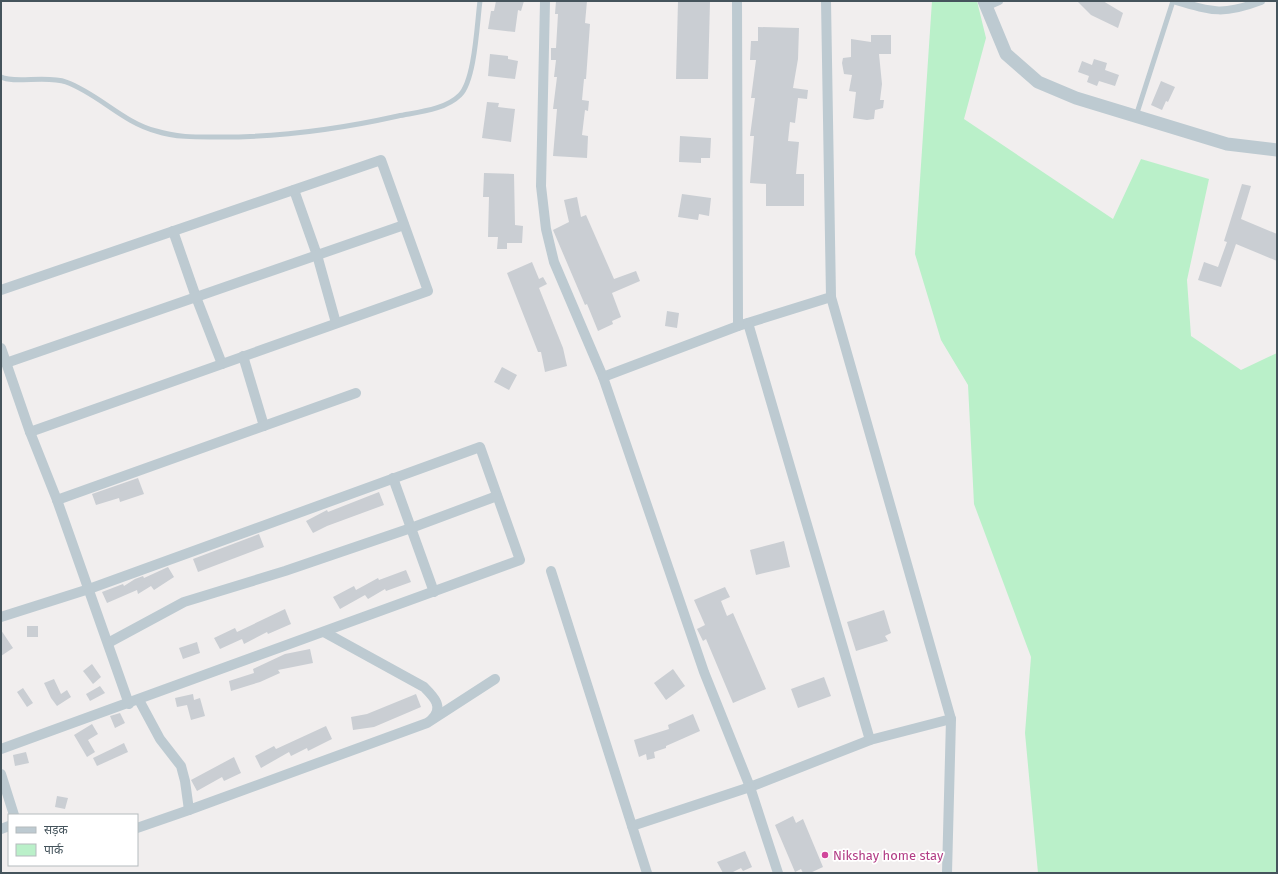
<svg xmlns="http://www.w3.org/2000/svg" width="1278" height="874" font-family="'Fira Sans','Noto Sans Devanagari',sans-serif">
  <rect width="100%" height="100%" fill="#f1eeee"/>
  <path fill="#baf0c9" d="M932 1H977L986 38 964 119 1113 219 1141 159 1209 179 1187 280 1191 336 1241 370 1277 353V873H1038L1025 733 1031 657 974 504 968 385 941 340 915 254Z"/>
  <g fill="#caced3">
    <path d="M496 1H524L521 11 518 10 515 32 488 29 491 11H494Z"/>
    <path d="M556 1H587L585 23 590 24 586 79H584L582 100 589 101 588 111 585 110 582 135 588 136 587 158 553 156 557 109H553L557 77H554L556 60H551V48H556L558 14H555Z"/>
    <path d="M678 1H710L708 79H676Z"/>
    <path d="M1077 1H1103L1123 13 1118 28 1091 15Z"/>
    <path d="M758 27 799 28 798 59 793 88 808 90 807 99 798 98 795 123 790 122 788 141 799 142 796 174H804V206H766V184L750 183 754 136H750L755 98H751L756 60H750L751 41H758Z"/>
    <path d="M871 35H891V54H879L882 84 880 100H884L883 108 875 110 874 119 867 120 853 118 856 92 849 91 852 75 844 74 842 63 843 58 851 57V39L871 42Z"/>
    <path d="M490 54 508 56V59L518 61 515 79 488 76Z"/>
    <path d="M1094 59 1107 63 1105 70 1119 75 1115 86 1099 81 1097 86 1087 82 1089 76 1078 72 1082 61 1092 65Z"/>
    <path d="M1161 81 1175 87 1168 102 1166 101 1162 110 1151 105Z"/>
    <path d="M487 102 499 103 498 107 515 109 511 142 482 138Z"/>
    <path d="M680 136 711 138 710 158H701V163L679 162Z"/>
    <path d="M484 173 514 174 515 225 523 226 522 243H507V249H497L498 237H488L489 197H483Z"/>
    <path d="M1242 184 1251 186 1241 219 1277 234V261L1236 244 1221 287 1198 280 1204 262 1218 267 1227 242 1224 241Z"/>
    <path d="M682 194 711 198 709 216 699 214 698 220 678 217Z"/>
    <path d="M577 197 581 217 586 215 614 279 636 271 640 281 612 293 621 317 612 321 613 324 598 331 587 304 585 305 553 230 569 222 564 200Z"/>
    <path d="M532 262 539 279 543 277 547 284 539 288 563 348 567 366 545 372 541 352H538L507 273Z"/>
    <path d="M667 311 679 313 677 328 665 326Z"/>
    <path d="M502 367 517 375 509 390 494 382Z"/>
    <path d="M138 478 144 494 120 502 119 498 96 505 92 494Z"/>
    <path d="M379 492 384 505 327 526 313 533 306 521 327 510 328 512Z"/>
    <path d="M259 534 264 547 198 572 193 559Z"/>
    <path d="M784 541 790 567 756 575 750 550Z"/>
    <path d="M168 567 174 577 154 590 151 586 138 594 137 590 107 603 102 592 123 584 124 586 135 579 143 576 144 578Z"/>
    <path d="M406 570 411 582 386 591 385 589 368 599 365 595 340 609 333 597 354 586 356 590 378 578 379 580Z"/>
    <path d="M725 587 730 597 721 601 727 616 733 613 766 689 733 703 706 639 703 641 697 629 705 625 694 600Z"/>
    <path d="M285 609 291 624 268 634 267 632 244 644 242 639 220 649 214 638 235 628 237 632Z"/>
    <path d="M884 610 891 633 885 636 888 641 856 651 847 622Z"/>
    <rect x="27" y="626" width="11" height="11"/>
    <path d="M1 630 13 648 1 656Z"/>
    <path d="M197 642 200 653 183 659 179 648Z"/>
    <path d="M310 649 313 663 278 670 280 673 260 682 231 691 229 681 254 673 253 669 285 654Z"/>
    <path d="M92 664 101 677 93 684 83 671Z"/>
    <path d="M673 669 685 686 666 700 654 683Z"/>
    <path d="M824 677 831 696 798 708 791 689Z"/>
    <path d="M54 679 61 694 67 690 71 697 57 706 51 698 44 683Z"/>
    <path d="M100 686 105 693 90 701 86 694Z"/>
    <path d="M23 688 33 703 27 707 17 692Z"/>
    <path d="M193 694 194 700 200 698 205 716 191 720 187 705 177 707 175 698Z"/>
    <path d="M416 694 421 707 374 727 353 730 351 717 367 714Z"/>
    <path d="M120 713 125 723 115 728 110 716Z"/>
    <path d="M693 714 700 731 666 746V748L654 752 655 758 647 760 646 754 639 757 634 740 669 729 668 725Z"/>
    <path d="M92 724 98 734 88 740 95 752 87 757 74 735Z"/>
    <path d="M326 726 332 739 308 751 307 748 291 756 289 752 261 768 255 756 274 746 276 749Z"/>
    <path d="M124 743 128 752 97 766 93 758Z"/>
    <path d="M26 752 29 763 15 766 13 755Z"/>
    <path d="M234 757 241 773 224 781 222 777 197 791 191 780Z"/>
    <path d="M57 796 68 798 65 809 55 807Z"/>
    <path d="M793 816 796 823 803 819 823 867 810 873H803L801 869 795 872 775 825Z"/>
    <path d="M745 851 752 867 743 871 741 868 731 873H723L717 862Z"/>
  </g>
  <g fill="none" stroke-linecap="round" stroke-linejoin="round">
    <g stroke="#bdcad1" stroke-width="5">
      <path d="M1 77C13 84 47 75 66 82 99 94 122 122 156 131 178 138 199 137 222 137 281 137 340 129 398 116 418 112 445 110 460 95 475 80 477 23 480 1"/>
      <path d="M1136 116 1173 1"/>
    </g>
    <g stroke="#bdcad1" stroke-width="8">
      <path d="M1176 1C1213 12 1224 15 1261 1"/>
      <path d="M985 7 999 1"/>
    </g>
    <g stroke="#bdcad1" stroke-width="10">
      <path d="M545 1 541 186 546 229 554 262 603 377 738 326"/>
      <path d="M737 1 738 326 831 297 826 1"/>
      <path d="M294 190 317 255 336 323"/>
      <path d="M173 231 196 297 222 364"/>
      <path d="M1 290 381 160 428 291 30 432"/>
      <path d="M748 323 870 740"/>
      <path d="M1 348 30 432 57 500 129 704"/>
      <path d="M243 356 264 426"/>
      <path d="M6 363 404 225"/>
      <path d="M603 377 704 672 750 787 870 740 951 719 831 297"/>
      <path d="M393 478 434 592"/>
      <path d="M57 500 356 393"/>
      <path d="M551 571 632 826"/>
      <path d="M1 617 89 589 480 447 520 560 1 749"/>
      <path d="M324 632 424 687C434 697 444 707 432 719"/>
      <path d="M108 643 184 602 285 571 411 528 497 496"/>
      <path d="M139 700 160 739 181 766 185 781 189 810 427 723 495 679"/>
      <path d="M1 774 14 815"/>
      <path d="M137 828 189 810"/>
      <path d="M1 829 9 826"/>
      <path d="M647 873 632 826 750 787 778 873"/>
      <path d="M947 873 951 719"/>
    </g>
    <path stroke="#bdcad1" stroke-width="13" d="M984 1 1006 54 1038 82 1076 98 1227 144 1277 150"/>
  </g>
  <circle fill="#d1479c" stroke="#fff" stroke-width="1.5" cx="825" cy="855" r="4"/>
  <g text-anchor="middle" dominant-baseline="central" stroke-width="3.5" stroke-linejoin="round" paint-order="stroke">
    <g font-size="13" fill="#b23c85" stroke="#fff" text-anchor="start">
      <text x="833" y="855">Nikshay home stay</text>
    </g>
  </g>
  <rect width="1278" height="874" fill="none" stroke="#45545c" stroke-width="4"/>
  <rect x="8" y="814" width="130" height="52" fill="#ffffff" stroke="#b5bbbe"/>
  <rect x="16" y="827" width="20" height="6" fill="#bdcad1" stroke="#b5bbbe"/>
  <text x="44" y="834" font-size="12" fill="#45545c">सड़क</text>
  <rect x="16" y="844" width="20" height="12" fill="#baf0c9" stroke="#b5bbbe"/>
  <text x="44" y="854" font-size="12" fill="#45545c">पार्क</text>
</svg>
